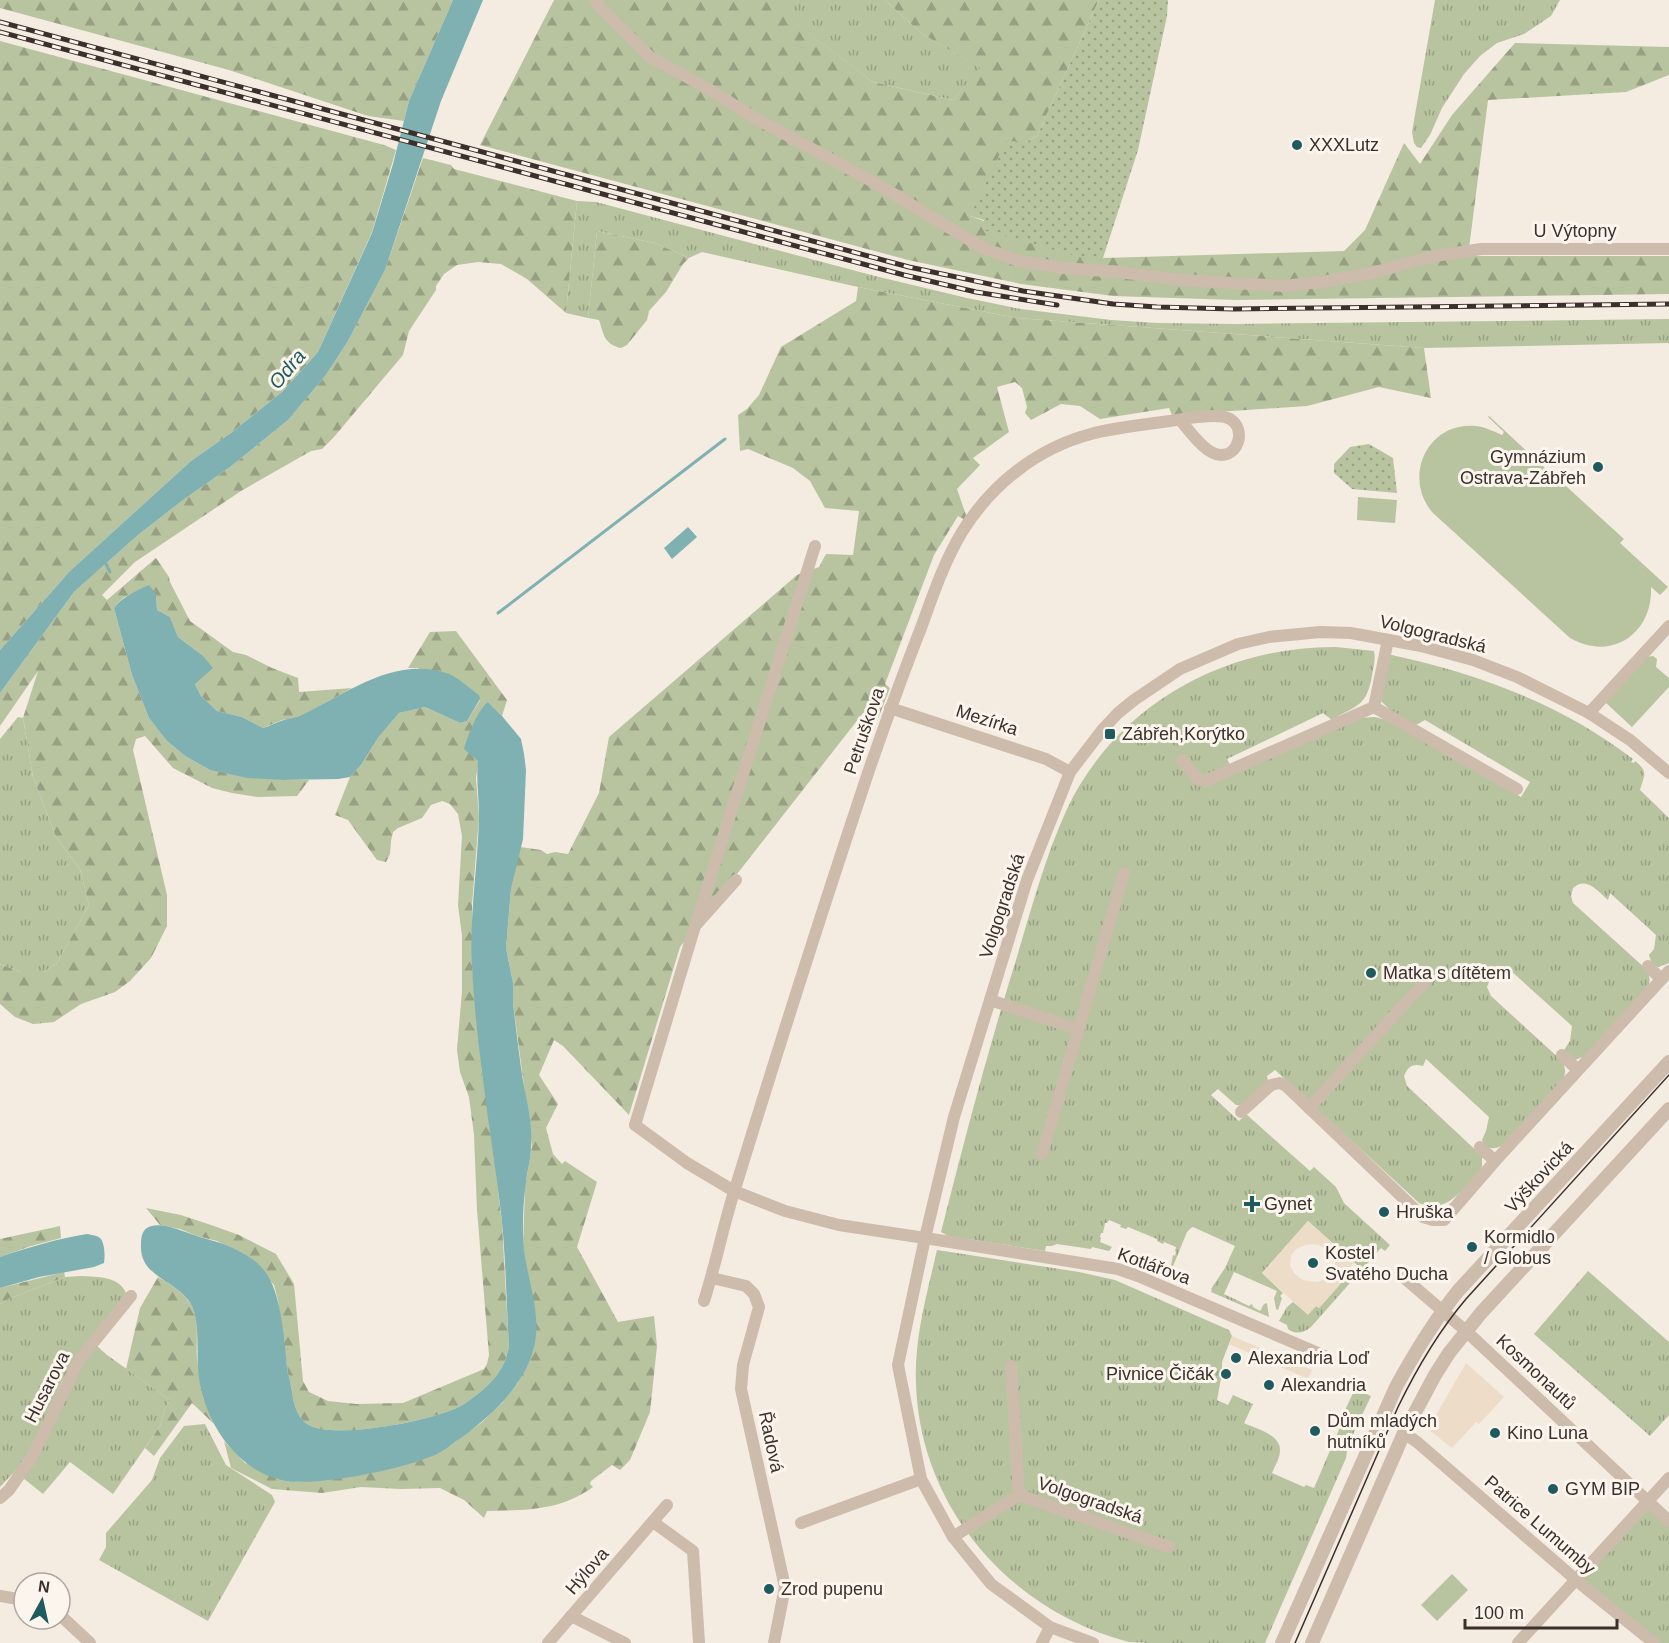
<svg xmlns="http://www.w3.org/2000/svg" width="1669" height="1643" font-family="Arial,sans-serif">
  <defs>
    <pattern id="grass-tufts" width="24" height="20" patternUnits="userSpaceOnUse" patternTransform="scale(1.5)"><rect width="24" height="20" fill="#b8c4a0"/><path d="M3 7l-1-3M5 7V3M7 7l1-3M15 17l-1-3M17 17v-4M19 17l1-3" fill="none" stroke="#97a083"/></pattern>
    <pattern id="forest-firs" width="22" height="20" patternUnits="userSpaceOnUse" patternTransform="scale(1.5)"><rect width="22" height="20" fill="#b8c4a0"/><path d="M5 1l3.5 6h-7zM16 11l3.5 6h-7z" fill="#97a083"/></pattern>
    <pattern id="park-dots" width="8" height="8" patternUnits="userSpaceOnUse" patternTransform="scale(1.5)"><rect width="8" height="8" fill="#b8c4a0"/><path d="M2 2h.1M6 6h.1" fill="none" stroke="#97a083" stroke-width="1.8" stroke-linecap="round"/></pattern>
  </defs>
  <rect width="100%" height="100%" fill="#f4ebe1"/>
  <g fill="url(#grass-tufts)">
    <path d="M768 0H885L921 33 981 68 953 100 873 82 767 2Z"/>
    <path d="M1435 0H1560L1551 16 1524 34 1497 43 1480 56 1464 74 1442 108 1430 135 1421 148 1417 147 1414 143 1412 132Z"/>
    <path d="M577 201 596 202 875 276 967 298 1021 309 1111 320 1157 323 1236 324 1669 319V343L1424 348 1017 318 858 287 702 252 689 258 655 243 597 231 588 318 566 313Z"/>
    <path d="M1336 647 1374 651C1376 660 1373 667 1372 676 1366 708 1357 704 1332 720L1323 713 1227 759 1235 774 1358 718 1375 717 1394 722 1521 797 1530 782 1425 720 1416 725 1391 711 1381 701 1387 654C1476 673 1560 703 1633 759L1631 762 1634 763 1635 761C1649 772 1644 775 1640 790L1669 818V963L1658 967 1652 964 1649 955 1654 949 1656 935 1610 893 1608 900C1597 891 1587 876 1573 888L1571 896 1573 903 1646 969C1650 976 1651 981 1647 988L1585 1056 1575 1060 1564 1050 1570 1041 1572 1026 1510 970 1508 977 1500 974 1490 979 1487 987 1491 996 1561 1060C1566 1067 1566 1073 1563 1080L1501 1146C1493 1150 1486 1149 1482 1140L1486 1131 1489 1117 1426 1059 1423 1066C1413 1063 1408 1066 1404 1076L1407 1086 1482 1156V1166L1480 1170C1464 1188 1447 1215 1419 1203L1275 1070 1267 1076 1268 1081 1243 1106 1236 1105 1218 1089 1211 1095 1239 1121 1246 1114 1310 1171 1314 1167 1336 1187 1344 1203 1390 1245 1385 1251 1381 1248 1311 1327C1304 1333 1296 1335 1288 1329L1287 1325 1279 1321 1287 1307 1293 1302 1308 1314 1316 1306 1319 1308 1357 1265 1308 1221 1262 1273 1283 1293 1280 1296 1282 1298 1278 1310 1276 1309 1274 1298 1277 1291 1234 1272 1224 1294 1249 1306 1252 1304 1253 1307 1260 1311 1264 1304 1267 1303 1269 1317 1211 1292 1212 1290 1211 1289 1225 1268 1235 1246 1193 1227 1191 1228 1187 1232 1171 1271 1167 1270 1169 1265 1171 1266 1173 1255 1175 1256 1176 1252 1175 1251 1176 1247 1164 1242 1163 1244 1157 1241V1239L1128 1227 1126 1229 1120 1227 1121 1225 1109 1220 1107 1223H1105L1103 1233H1101L1100 1237 1101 1238 1100 1242 1112 1247 1109 1251 1092 1247 1091 1249 1057 1244 1052 1246H1046L1045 1251 948 1236 941 1232C964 1141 988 1050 1016 960 1031 910 1045 857 1067 809 1116 706 1223 646 1336 647Z"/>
    <path d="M18 717 23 718 33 777 56 837 80 869 89 905 57 963 44 972H21L0 964V739Z"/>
    <path d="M937 1250 1079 1272 1115 1280 1229 1330 1232 1336 1222 1362V1373L1217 1400 1228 1405 1233 1395 1253 1404 1244 1423C1256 1429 1280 1434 1280 1450 1280 1458 1275 1466 1272 1473L1304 1487 1306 1485 1314 1488 1341 1425 1339 1423 1353 1393 1341 1388 1343 1384 1371 1396 1348 1445 1346 1458 1265 1643C1233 1643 1201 1643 1170 1643 1157 1643 1141 1643 1129 1642 1010 1611 920 1508 916 1384 914 1338 927 1294 937 1250Z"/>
    <path d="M1588 1271 1669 1342V1415L1650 1436 1534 1334Z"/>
    <path d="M81 1276C97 1277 119 1276 126 1293L62 1381 38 1436 19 1467 0 1487V1304L8 1299 65 1277Z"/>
    <path d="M97 1346 107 1355 170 1400 165 1409 160 1426 113 1494 70 1462 43 1494 23 1478 84 1361Z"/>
    <path d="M205 1424 226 1465 272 1495 275 1502 208 1621 99 1560 106 1547V1533L152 1480 160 1458 184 1426Z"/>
    <path d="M1647 1501 1669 1521V1643H1654L1575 1579Z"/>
  </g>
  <g fill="url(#forest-firs)">
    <path d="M0 0H453L409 101 404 121 368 116 229 70 0 8Z"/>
    <path d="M554 0H768V2L873 82 953 100 980 68 921 33 885 0H1099L1037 136 1026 142 970 216 1098 261 1103 258 1344 251 1365 230 1404 143 1420 164 1452 115 1515 43 1669 47V75L1626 92 1488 100 1468 256H1669V294L1236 300 1113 296 1021 284 908 260 480 145Z"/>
    <path d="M0 41 384 145 396 150 372 232 318 352 283 391 231 433 191 461 70 571 0 650Z"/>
    <path d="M423 158 451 165 454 169 577 201 566 313 527 279 501 264 478 262 457 265 444 274 436 286V290L409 331 403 355 334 437 322 449 311 451 241 491 135 562 102 595 107 600 156 558 169 577 170 582 190 621 233 652 246 655 272 668 298 678 299 692 352 688 300 717 282 720 263 728 242 717 217 711 201 696 195 684 202 655 178 637 170 617 157 610 156 594C137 593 126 591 114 608L132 675 149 718 166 740 185 756 210 770 283 780H309L297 796 258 797 232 793 212 788 173 768 145 736 136 739 133 750 167 895V926L151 958 130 981 115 992 81 1004 54 1022 33 1024 15 1017 0 1004V964L21 972H44L57 963 89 905 80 869 56 837 33 777 23 718 38 671 0 726V693L74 592 138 535 183 500 230 467 288 420 326 375 348 341 385 270Z"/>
    <path d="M597 231 655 243 689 258 683 264 666 292 649 311 647 320 627 345 621 348C604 344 604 335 599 320L588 318Z"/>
    <path d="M858 287 1017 318 1424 348 1431 398 1379 387 1307 406 1172 415 1169 408 1100 419 1080 406 1061 404 1031 420 1025 413 1027 407 1022 388 1015 382 997 387 1009 432 973 458 980 465 957 489 966 515 965 520 958 516 934 555 885 684 890 688 877 721 863 713 680 947 629 1115 563 1046 554 1040 539 1075 558 1104 546 1128 553 1154 562 1164 565 1161 597 1182 577 1247 618 1322 654 1316 657 1346 650 1412 630 1460 620 1470 612 1465 591 1481 590 1484 593 1487C560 1511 526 1510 487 1511L484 1518 464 1500 440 1488 401 1489 361 1487 322 1493 272 1489 231 1468 224 1441 245 1463 297 1482 346 1477 379 1471 412 1463 441 1452 481 1423 502 1403 518 1383 533 1351 536 1324 523 1247 525 1187 532 1146 513 1003V983L506 948 511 889 520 847 541 850 547 854 555 852 568 854 599 793 609 737 797 575 819 567 826 554 853 555 859 511 825 508 810 481 793 468 748 449 740 451 738 415 747 409 759 395 781 347 856 301Z"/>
    <path d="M456 631 507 700 502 716 488 702 476 778 479 817 472 905V965L482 1073 491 1129 502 1224 509 1348C507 1353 506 1360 503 1365 496 1380 478 1395 464 1404 441 1420 331 1441 307 1424 291 1412 294 1391 288 1374L278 1300 274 1285 250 1258 217 1241 197 1236 180 1229 160 1225 146 1208 181 1215 211 1225 239 1235 276 1254 294 1284 303 1381 309 1392 328 1401 356 1404 403 1403 484 1369 487 1364 489 1355 477 1210 474 1135 469 1097 460 1072 457 1050 462 991V936L458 905 462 836 458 814 450 804 442 801 431 805 422 818 398 828 393 832 391 841 390 854 386 862 377 860 348 820 335 815 350 777 361 765 378 738 399 713 425 707 460 723 467 721 480 700 418 668H408L430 632Z"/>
    <path d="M60 1226 61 1238 31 1246 0 1257V1239Z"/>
    <path d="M64 1272 65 1277 8 1299 0 1304V1288Z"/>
    <path d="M158 1277C170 1284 182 1291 190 1303 200 1318 196 1339 197 1357 199 1380 205 1403 214 1424L192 1403 154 1456 145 1448 160 1426 165 1409 170 1400 126 1369 140 1308Z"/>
  </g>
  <g fill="url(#park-dots)">
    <path d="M1099 0H1168L1167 16 1138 150 1103 258 1098 262 983 230 984 220 970 216 1006 141 1026 142 1037 136Z"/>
    <path d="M1369 444 1393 458 1397 493 1352 489 1334 473V464L1350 447Z"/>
  </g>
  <g fill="#b8c4a0">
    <path d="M1489 416 1546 469 1553 472 1567 487 1624 539 1620 543 1668 587 1660 595 1651 587C1653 633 1612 662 1570 638L1433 513C1402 478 1427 421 1476 426 1485 427 1493 431 1502 435L1504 432 1488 417Z"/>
    <path d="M1358 497 1397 500 1395 523 1357 520Z"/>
    <path d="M1653 656 1657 659 1656 667 1669 678V687L1632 727 1605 702 1646 657Z"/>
    <path d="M1452 1574 1468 1590 1437 1621 1421 1605Z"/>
  </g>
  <g fill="#ecdcc8" fill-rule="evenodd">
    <path d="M1308 1221 1354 1263 1347 1271 1351 1272 1319 1308 1316 1306 1308 1315 1262 1273ZM1313 1244 1319 1245 1329 1251 1335 1262V1266L1331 1265 1330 1272 1332 1275 1328 1278 1318 1282 1307 1281 1301 1279 1294 1273 1290 1266 1291 1255 1296 1249 1305 1245Z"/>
    <path d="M1232 1336 1312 1370 1308 1379 1229 1344Z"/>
    <path d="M1466 1363 1504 1397 1479 1424 1476 1422 1452 1448 1428 1429Z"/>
  </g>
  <g fill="#7fb0b2">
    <path d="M453 0H483L441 101 385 270 348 341 326 375 288 420 230 467 183 500 138 535 74 592 0 693V650L70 571 191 461 231 433 283 391 318 352 372 233 393 164 409 101Z"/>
    <path d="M688 527 697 537 672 559 664 548Z"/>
    <path d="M149 585 156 594 157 610 170 617 178 637 202 655 213 668 195 684 201 696 217 711 242 717 263 728C270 726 277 722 284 720 290 718 297 718 302 715 348 693 395 655 449 674 459 678 470 689 479 695L480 699 467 721 460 723 425 707 399 713 378 738 361 765 350 777 338 779 283 780 248 778 210 770 185 756 166 740 149 718 132 675 114 608C122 597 136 591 149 585Z"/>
    <path d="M488 702 502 716 521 739 524 754 526 770 523 839 511 889 506 948 513 983V1003C516 1029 519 1055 523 1081 527 1101 533 1127 531 1147 531 1159 527 1171 526 1183 523 1200 522 1233 524 1250 528 1282 543 1318 533 1351 522 1388 491 1416 461 1438 454 1442 448 1448 441 1452 411 1468 321 1486 287 1481 273 1479 255 1471 244 1461 219 1440 204 1410 199 1378 197 1362 198 1345 197 1329 196 1319 195 1310 189 1301 173 1279 139 1276 141 1244 141 1238 142 1231 147 1228 158 1220 182 1231 194 1235 205 1239 217 1241 228 1246 240 1251 255 1259 263 1269 283 1292 284 1344 288 1374 294 1391 291 1412 307 1424 331 1441 441 1420 464 1404 478 1395 496 1380 503 1365 506 1360 507 1353 509 1348 506 1298 506 1247 499 1197 489 1121 476 1044 472 966 469 916 478 866 479 816 479 797 476 780 478 761L464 749C468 735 477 711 488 702Z"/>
    <path d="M87 1234C91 1235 98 1235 101 1239 105 1245 105 1257 104 1263L94 1267 39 1277 0 1288V1257C29 1247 57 1239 87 1234Z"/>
  </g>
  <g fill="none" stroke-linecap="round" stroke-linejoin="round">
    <g stroke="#7fb0b2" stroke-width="3">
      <path d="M104 560 110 572"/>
      <path d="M498 613 725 439"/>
    </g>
    <g stroke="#cdbbac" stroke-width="12">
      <path d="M596 0 598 5 650 57 707 88 755 118 877 184 983 248 1019 261 1063 268 1119 272 1181 280 1284 286 1327 281 1368 274 1435 256 1481 249H1669"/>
      <path d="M1374 707 1388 640"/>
      <path d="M890 708 1046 759 1070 772"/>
      <path d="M1589 713 1669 626"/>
      <path d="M1182 760 1199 780 1205 781 1374 707 1517 789"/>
      <path d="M736 880 695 926 635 1125 687 1163 734 1191 785 1211 839 1225 925 1238 1118 1269 1138 1276 1325 1356"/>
      <path d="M697 920 815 546"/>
      <path d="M1648 966 1661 979"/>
      <path d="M990 1000 1078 1029"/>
      <path d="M1562 1055 1578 1070"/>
      <path d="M1309 1108 1426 981"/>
      <path d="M1241 1112 1271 1085 1280 1083 1286 1086 1423 1217 1433 1220H1444L1496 1160 1669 971"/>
      <path d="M1480 1147 1495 1161"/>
      <path d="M1042 1154 1124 873"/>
      <path d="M1402 1276 1466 1331 1669 1521"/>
      <path d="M712 1278 746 1286 754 1294 759 1307 743 1365 741 1389 785 1587 774 1643"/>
      <path d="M704 1301C716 1264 723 1226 735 1189 778 1049 822 911 868 773 885 724 902 676 921 628 933 595 944 562 962 532 991 485 1037 448 1091 434 1116 427 1143 425 1170 421 1184 419 1218 412 1230 419 1246 429 1239 455 1221 455 1206 455 1189 430 1180 420"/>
      <path d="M1011 1366 1019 1495"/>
      <path d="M1404 1433 1417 1442 1582 1585 1654 1643"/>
      <path d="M1019 1495 1169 1547"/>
      <path d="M0 1498 9 1490 32 1457 79 1360 131 1296"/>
      <path d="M653 1522 693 1551 699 1643"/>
      <path d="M801 1523 921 1479"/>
      <path d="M953 1537 1019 1495"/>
      <path d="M0 1596 24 1600"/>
      <path d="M60 1615 90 1643"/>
      <path d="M571 1616 625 1643"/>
      <path d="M548 1643 667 1505"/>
      <path d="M1042 1643 1050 1627"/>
      <path d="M1093 1643 1050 1627 991 1584 953 1537 921 1479 898 1365 925 1238 954 1117 1027 880 1070 772 1103 729 1118 713 1134 700 1180 669 1238 644 1269 637 1320 632 1351 633 1421 646 1473 660 1517 677 1589 713 1630 740 1669 773"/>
      <path d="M1518 1643 1669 1478"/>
    </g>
    <g stroke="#cdbbac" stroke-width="14">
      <path d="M1282 1643 1396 1387C1414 1354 1434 1321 1458 1291L1669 1062"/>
      <path d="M1312 1643 1404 1433 1435 1375 1449 1353 1481 1313 1669 1109"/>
    </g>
    <path stroke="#3b302b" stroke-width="1.5" d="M1295 1643 1398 1407C1417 1368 1438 1332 1466 1299L1669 1075"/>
    <defs>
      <g id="rail">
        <path d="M0 22 909 267 1023 291 1113 304 1157 307 1233 309 1669 304"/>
        <path d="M0 32 904 275 976 292 1057 305"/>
      </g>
    </defs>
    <use href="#rail" stroke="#3b302b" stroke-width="5"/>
    <use href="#rail" stroke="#fbf5ee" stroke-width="3" stroke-dasharray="9" stroke-linecap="butt"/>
  </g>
  <g fill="#1f5a5e" stroke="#fbf5ee" stroke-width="2">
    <circle cx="1297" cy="145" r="6"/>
    <circle cx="1598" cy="467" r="6"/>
    <rect x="1104" y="728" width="12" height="12" rx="3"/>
    <circle cx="1371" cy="973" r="6"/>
    <path d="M1249 1195h6v6h6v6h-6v6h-6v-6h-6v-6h6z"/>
    <circle cx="1384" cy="1212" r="6"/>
    <circle cx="1472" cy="1247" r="6"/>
    <circle cx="1313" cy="1263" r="6"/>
    <circle cx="1236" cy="1358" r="6"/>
    <circle cx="1226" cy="1374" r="6"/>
    <circle cx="1269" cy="1385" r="6"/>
    <circle cx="1315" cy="1431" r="6"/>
    <circle cx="1495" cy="1433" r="6"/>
    <circle cx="1553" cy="1489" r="6"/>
    <circle cx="769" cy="1589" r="6"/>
  </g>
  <g text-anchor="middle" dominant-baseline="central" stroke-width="6" stroke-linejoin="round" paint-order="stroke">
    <g font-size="18" fill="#3b302b" stroke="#fbf5ee" text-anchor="start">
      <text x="1309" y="145">XXXLutz</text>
      <text x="1586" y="457" text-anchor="end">Gymnázium<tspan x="1586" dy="21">Ostrava-Zábřeh</tspan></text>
      <text x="1122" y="734">Zábřeh,Korýtko</text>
      <text x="1383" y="973">Matka s dítětem</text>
      <text x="1264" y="1204">Gynet</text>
      <text x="1396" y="1212">Hruška</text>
      <text x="1484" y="1237">Kormidlo<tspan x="1484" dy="21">/ Globus</tspan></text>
      <text x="1325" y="1253">Kostel<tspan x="1325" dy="21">Svatého Ducha</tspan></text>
      <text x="1248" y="1358">Alexandria Loď</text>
      <text x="1214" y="1374" text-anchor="end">Pivnice Čičák</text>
      <text x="1281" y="1385">Alexandria</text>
      <text x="1327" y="1421">Dům mladých<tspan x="1327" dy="21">hutníků</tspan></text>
      <text x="1507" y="1433">Kino Luna</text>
      <text x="1565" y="1489">GYM BIP</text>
      <text x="781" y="1589">Zrod pupenu</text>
    </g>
    <g font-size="18" fill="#3b302b" stroke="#fbf5ee">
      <text x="1575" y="231">U Výtopny</text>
      <text transform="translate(1433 634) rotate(14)">Volgogradská</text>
      <text transform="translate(987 720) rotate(18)">Mezírka</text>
      <text transform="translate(864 731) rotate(-71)">Petruškova</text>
      <text transform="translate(1002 906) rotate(-72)">Volgogradská</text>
      <text transform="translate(1539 1177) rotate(-47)">Výškovická</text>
      <text transform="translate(1154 1266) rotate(20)">Kotlářova</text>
      <text transform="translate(1536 1372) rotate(43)">Kosmonautů</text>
      <text transform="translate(47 1387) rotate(-63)">Husarova</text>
      <text transform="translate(771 1442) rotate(78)">Řadová</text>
      <text transform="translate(1090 1500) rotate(19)">Volgogradská</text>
      <text transform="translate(1540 1525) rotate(41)">Patrice Lumumby</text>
      <text transform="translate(587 1571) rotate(-49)">Hýlova</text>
    </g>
    <g font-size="20" font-style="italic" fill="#1f5a5e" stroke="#fbf5ee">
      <text transform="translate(287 369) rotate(-50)">Odra</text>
    </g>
  </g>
  <g transform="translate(42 1601) rotate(8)"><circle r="28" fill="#fbf5ee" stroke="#aea6a0" stroke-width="1.5"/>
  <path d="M0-4.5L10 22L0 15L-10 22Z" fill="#1f5a5e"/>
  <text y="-9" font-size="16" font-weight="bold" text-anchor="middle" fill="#3b302b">N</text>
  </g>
  <path d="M1465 1619v9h152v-9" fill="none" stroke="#3b302b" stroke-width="3"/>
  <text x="1474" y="1619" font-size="18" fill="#3b302b" stroke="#fbf5ee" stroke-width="4.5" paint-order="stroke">100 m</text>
</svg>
